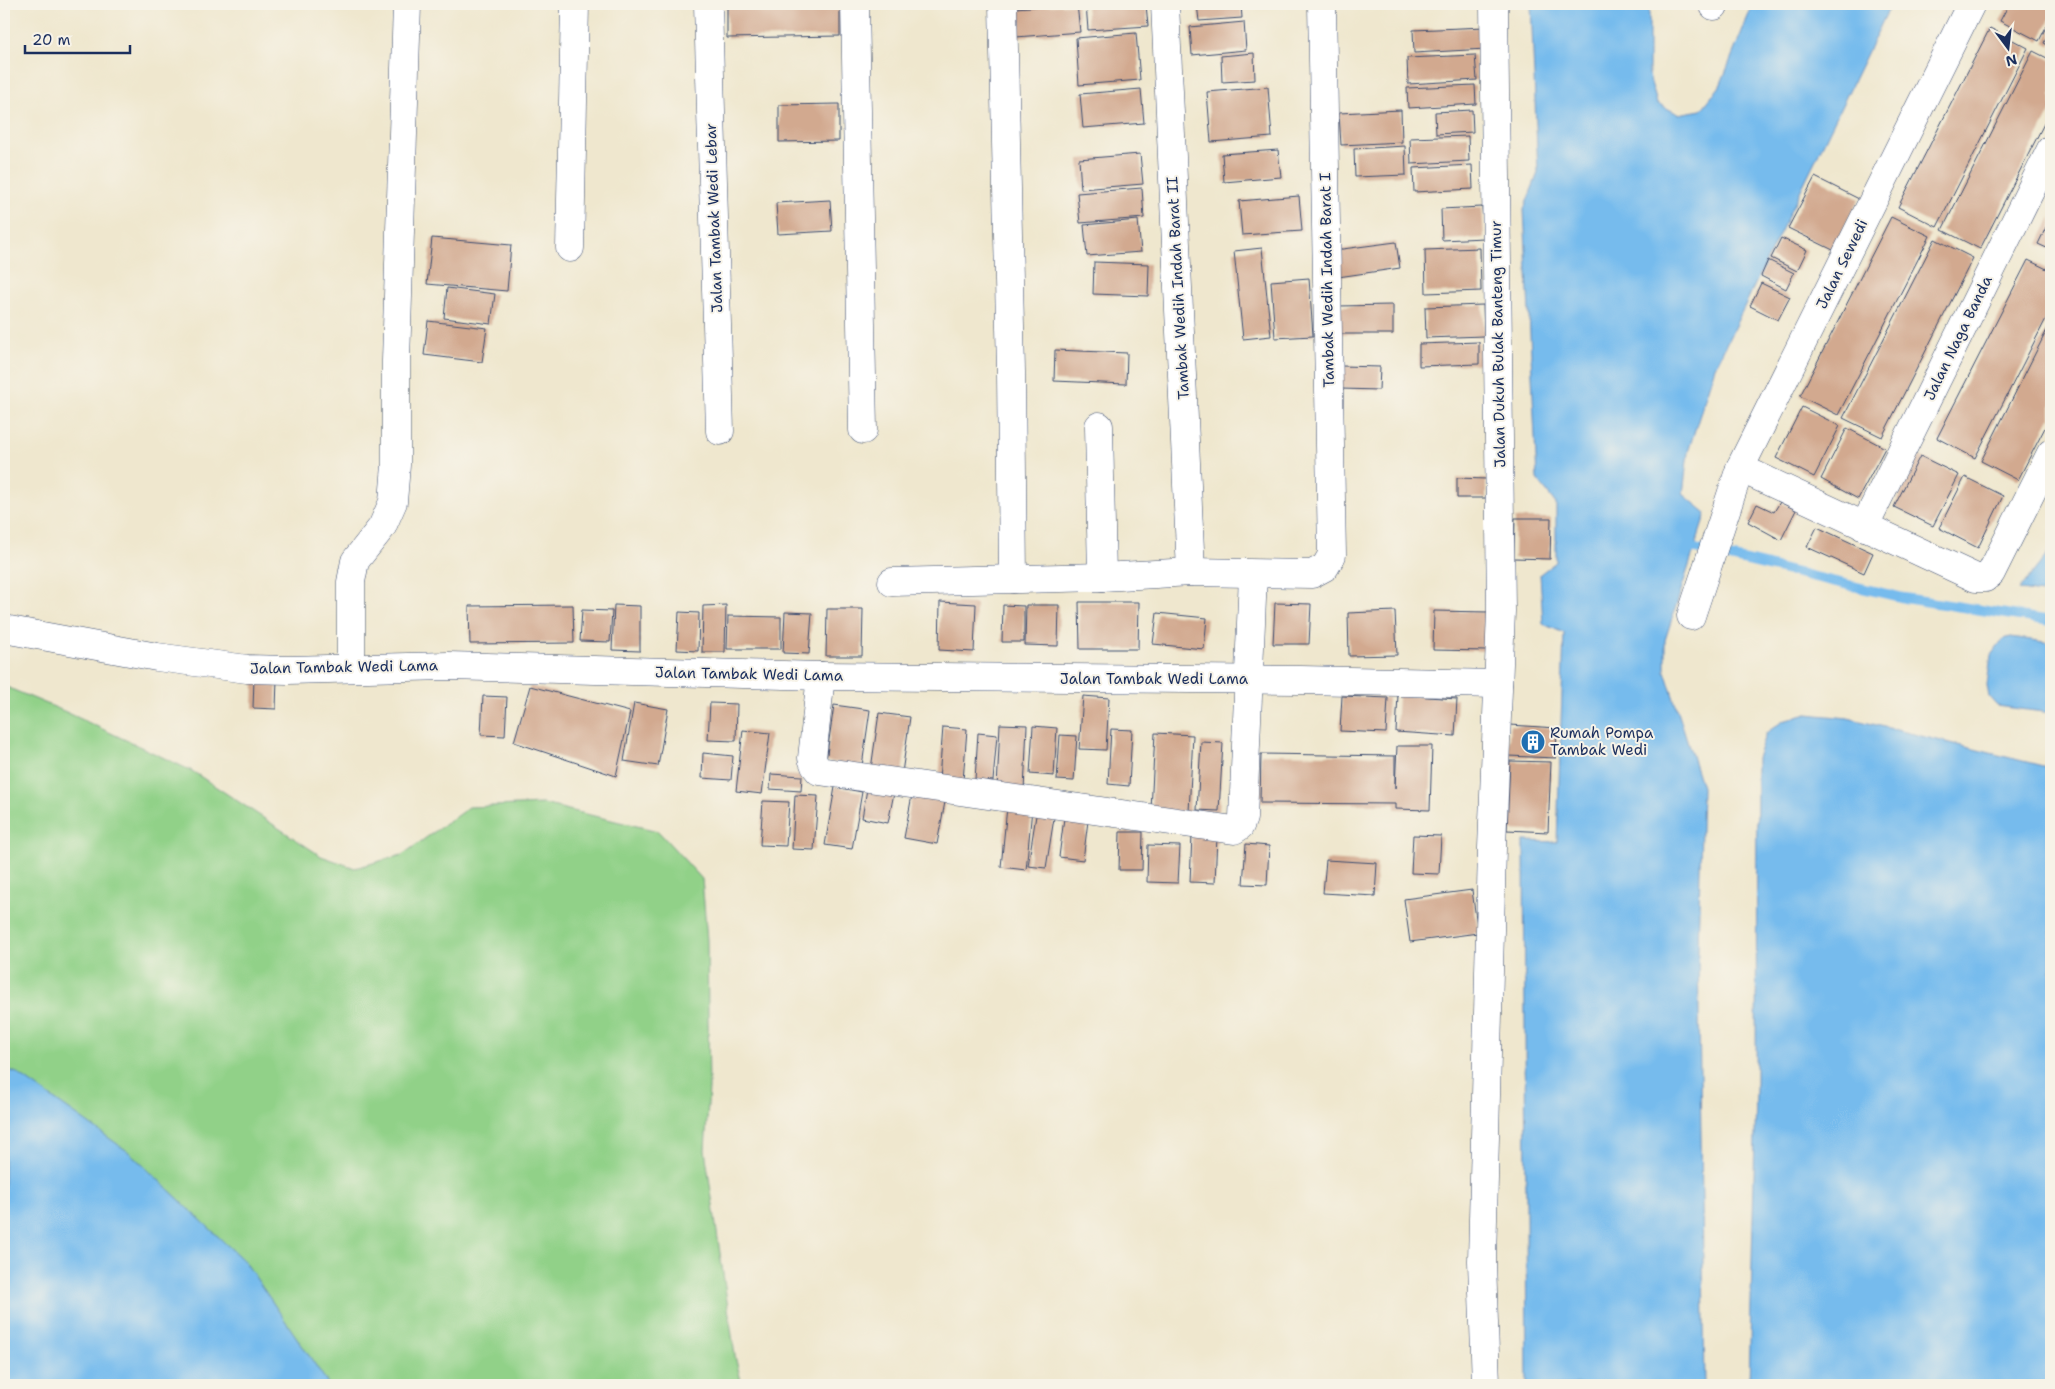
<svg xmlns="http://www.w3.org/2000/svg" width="2055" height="1389" font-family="'Shantell Sans',sans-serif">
  <rect width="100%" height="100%" fill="#f7f3e8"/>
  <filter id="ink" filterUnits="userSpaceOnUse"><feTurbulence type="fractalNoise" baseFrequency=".02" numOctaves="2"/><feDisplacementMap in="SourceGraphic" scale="10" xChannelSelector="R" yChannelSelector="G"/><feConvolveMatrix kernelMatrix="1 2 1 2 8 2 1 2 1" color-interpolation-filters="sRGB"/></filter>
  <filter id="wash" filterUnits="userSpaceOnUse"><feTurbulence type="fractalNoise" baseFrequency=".0096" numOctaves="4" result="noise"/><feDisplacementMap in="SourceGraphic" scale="20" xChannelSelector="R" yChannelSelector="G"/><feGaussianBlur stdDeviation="1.12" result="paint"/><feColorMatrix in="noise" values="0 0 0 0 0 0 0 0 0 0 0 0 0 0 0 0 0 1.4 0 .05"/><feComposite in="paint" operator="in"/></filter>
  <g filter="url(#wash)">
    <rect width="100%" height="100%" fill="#efe7ce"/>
    <path fill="#91d188" stroke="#568073" d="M4 686 66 712 192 771 321 856 355 868 402 855 469 807 543 804 658 831 702 879 707 940 709 1088 705 1150 735 1356 742 1385H329L245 1262 130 1153 17 1073 4 1069Z"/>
    <g fill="#76bbed" stroke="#4875a6">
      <path d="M1531 4H1649V76L1657 103 1678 114 1701 110 1720 86 1753 4H1891L1715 367 1688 452 1683 494 1706 513 1665 640V671L1702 787 1698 950 1705 1385H1527L1524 841 1557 842 1564 633 1543 624 1540 574 1556 562V504L1537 479 1524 209 1538 173Z"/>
      <path d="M2051 550V594L2019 590Z"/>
      <path d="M2011 637 2051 643V713L1997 706 1989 697 1987 685 1991 655 2003 639Z"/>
      <path d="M1807 714 1848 718 2051 768V1385H1749L1756 1093 1757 758 1766 733 1783 721Z"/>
      <path d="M4 1069 17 1073 130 1153 245 1262 329 1385H4Z"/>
    </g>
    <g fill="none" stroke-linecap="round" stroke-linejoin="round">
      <path stroke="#76bbed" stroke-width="10" d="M1683 546 1904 598 2051 621"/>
    </g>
    <g id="blocks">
      <g fill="#d2a98f">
        <path d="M727 4H840V36L727 38Z"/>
        <path d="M1077 4 1080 32 1016 37 1014 8Z"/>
        <path d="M1086 4H1146L1148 26 1088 30Z"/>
        <path d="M1197 4H1241L1242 18 1199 21Z"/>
        <path d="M2009 4H2051V17L2039 41 2000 21Z"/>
        <path d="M1244 22 1246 50 1192 55 1190 27Z"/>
        <path d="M1485 27 1486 49 1414 53 1413 30Z"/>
        <path d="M1990 28 2028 48 1937 227 1898 207Z"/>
        <path d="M2051 28V47L2044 43Z"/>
        <path d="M1136 33 1140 80 1079 85 1076 38Z"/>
        <path d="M2033 51 2051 60V110L1980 249 1942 230Z"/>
        <path d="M1254 53 1255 80 1222 82 1221 56Z"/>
        <path d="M1475 55 1477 80 1408 84 1407 58Z"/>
        <path d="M1475 85 1476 104 1408 108 1407 88Z"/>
        <path d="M1268 87 1272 137 1211 142 1207 92Z"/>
        <path d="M1141 89 1144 123 1083 128 1080 94Z"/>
        <path d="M839 104V141L779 142V105Z"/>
        <path d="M1401 110 1402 142 1341 145 1339 113Z"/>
        <path d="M1472 110 1473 132 1436 134 1435 112Z"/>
        <path d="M1468 136 1469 161 1411 164 1410 138Z"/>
        <path d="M1405 146 1406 175 1355 177 1354 149Z"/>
        <path d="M1278 150 1281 177 1224 182 1222 154Z"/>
        <path d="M1140 154 1143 184 1081 189 1079 159Z"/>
        <path d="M1472 165 1473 189 1414 192 1413 168Z"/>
        <path d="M1815 177 1859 199 1833 250 1788 228Z"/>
        <path d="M1142 188 1144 218 1080 223 1077 193Z"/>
        <path d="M1299 196 1302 231 1242 235 1239 201Z"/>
        <path d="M830 200 832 231 778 234 776 203Z"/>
        <path d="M1482 207 1484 238 1442 240 1441 209Z"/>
        <path d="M1891 217 1930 236 1838 415 1800 396Z"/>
        <path d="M2051 217V250L2038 244Z"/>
        <path d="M1138 220 1141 252 1087 256 1084 225Z"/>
        <path d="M432 238 511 245 507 291 427 284Z"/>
        <path d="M1781 238 1807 250 1797 271 1771 258Z"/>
        <path d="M1935 239 1973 258 1882 437 1843 418Z"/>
        <path d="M1396 242 1400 268 1338 277 1335 250Z"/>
        <path d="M1262 248 1271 336 1243 339 1234 251Z"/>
        <path d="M1480 248 1481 291 1426 293 1425 250Z"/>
        <path d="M1768 260 1794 273 1786 289 1761 276Z"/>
        <path d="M2028 260 2051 271V309L1975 458 1937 438Z"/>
        <path d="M1094 262 1149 264 1148 296 1093 294Z"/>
        <path d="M1309 278 1313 336 1275 338 1271 281Z"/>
        <path d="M1761 283 1790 297 1778 320 1750 306Z"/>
        <path d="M447 288 495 294 491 324 444 318Z"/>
        <path d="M1393 305V334H1337L1338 306Z"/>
        <path d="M1483 305 1484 336 1426 338 1425 307Z"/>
        <path d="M428 321 487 328 482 362 424 355Z"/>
        <path d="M2051 322V416L2018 480 1981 461Z"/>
        <path d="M1479 342V364L1419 366V344Z"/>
        <path d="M1055 350 1127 353 1126 384 1054 381Z"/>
        <path d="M1341 366 1380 367 1379 390 1341 389Z"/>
        <path d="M1802 407 1840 426 1814 477 1776 458Z"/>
        <path d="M1847 428 1885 448 1858 499 1821 479Z"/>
        <path d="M1920 456 1959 475 1933 526 1894 507Z"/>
        <path d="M1965 477 2003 496 1978 548 1939 528Z"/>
        <path d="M1457 478 1486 479V498H1457Z"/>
        <path d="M1780 502 1796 510 1781 540 1748 522 1757 504 1774 512Z"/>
        <path d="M1515 518H1551L1550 559 1514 558Z"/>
        <path d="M1817 527 1873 553 1864 573 1807 547Z"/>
        <path d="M940 602 976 604 974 652 939 650Z"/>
        <path d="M1079 602H1139L1138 649H1080Z"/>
        <path d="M1275 603 1311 604 1309 644H1273Z"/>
        <path d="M573 605 574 643 470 644 469 606Z"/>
        <path d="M614 605 640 606V651L612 650Z"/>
        <path d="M726 605 725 652H702L703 606Z"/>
        <path d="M1003 605 1024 606V642H1002Z"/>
        <path d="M1026 605H1059L1058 646 1025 645Z"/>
        <path d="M827 609H863L862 656H826Z"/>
        <path d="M582 610 612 611 610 642 580 641Z"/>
        <path d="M1395 611 1397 655 1349 656 1348 613Z"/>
        <path d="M1434 611 1488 612 1487 651 1433 650Z"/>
        <path d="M679 612 699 613 698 651 677 650Z"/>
        <path d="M785 612 812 613 809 654 783 653Z"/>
        <path d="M1157 613 1207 618 1204 649 1153 644Z"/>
        <path d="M728 616 781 617V649H727Z"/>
        <path d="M254 679H277L276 709 253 708Z"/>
        <path d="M530 686 630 712 616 776 514 742Z"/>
        <path d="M1398 695 1457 699 1455 736 1396 732Z"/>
        <path d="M483 696 507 697 505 736 481 735Z"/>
        <path d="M1083 696 1109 698 1106 750 1079 749Z"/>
        <path d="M1342 696 1388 698 1386 733 1340 731Z"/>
        <path d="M634 703 668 709 658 766 624 761Z"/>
        <path d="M710 703 737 704 736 741 708 740Z"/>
        <path d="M834 705 870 710 862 766 826 761Z"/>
        <path d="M879 713 910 717 902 773 871 769Z"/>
        <path d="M1000 724 1027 725 1024 791 997 789Z"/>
        <path d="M1510 725 1557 728 1556 758 1508 756Z"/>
        <path d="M1033 726 1057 728 1054 776 1030 774Z"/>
        <path d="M943 727 967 729 963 781 939 779Z"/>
        <path d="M1111 729 1132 730 1129 786 1108 784Z"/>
        <path d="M743 730 770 733 762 794 736 791Z"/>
        <path d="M978 733 997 735 993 781 975 780Z"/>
        <path d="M1155 733 1193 735 1189 812 1151 810Z"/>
        <path d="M1060 735 1077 736 1074 781 1057 780Z"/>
        <path d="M1201 742 1223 743 1219 811 1197 810Z"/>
        <path d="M1397 746H1432L1430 810 1395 809V804L1260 803 1261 754 1395 756V788Z"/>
        <path d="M703 753 733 756 731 780 702 778Z"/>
        <path d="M1510 761 1551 762 1548 832 1507 830Z"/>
        <path d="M771 774 802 776 801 791 770 789Z"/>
        <path d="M868 783 895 788 888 823 862 818Z"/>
        <path d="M835 787 862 792 852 849 825 845Z"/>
        <path d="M795 795 818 796 814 850 792 849Z"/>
        <path d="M912 795 945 802 937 844 904 838Z"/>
        <path d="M763 801 789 802 786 846 760 845Z"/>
        <path d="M1007 807 1032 809 1026 870 1001 867Z"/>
        <path d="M1037 809 1055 812 1046 868 1028 866Z"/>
        <path d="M1064 818 1088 821 1083 860 1059 857Z"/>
        <path d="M1120 832H1143L1142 870H1119Z"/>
        <path d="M1192 835 1217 836 1215 883 1190 882Z"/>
        <path d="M1413 835 1441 836 1439 874 1411 873Z"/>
        <path d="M1246 844 1269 846 1267 885 1243 884Z"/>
        <path d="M1148 845 1180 846 1178 883 1147 882Z"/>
        <path d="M1326 860 1377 863 1375 896 1323 893Z"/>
        <path d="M1472 890 1478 933 1410 942 1404 899Z"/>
      </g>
    </g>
  </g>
  <g filter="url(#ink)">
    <use href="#blocks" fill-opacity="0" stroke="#3b4b6f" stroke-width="1"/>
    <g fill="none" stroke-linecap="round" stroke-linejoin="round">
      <defs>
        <g id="minor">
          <path d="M708 4 720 431"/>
          <path d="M855 4 863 430"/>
          <path d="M1003 4 1011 372 1013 579"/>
          <path d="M1165 4 1191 572"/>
          <path d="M1714 6V4"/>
          <path d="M570 248 575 4"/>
          <path d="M1099 426 1102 577"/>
          <path d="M1740 468 1976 578H1985L1991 573 2051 453"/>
          <path d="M1864 527 2051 149"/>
          <path d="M892 582 1102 577 1191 572 1312 574 1325 567 1332 555 1322 4"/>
          <path d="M1691 616 1740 468 1971 4"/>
          <path d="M4 629 157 657 247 669 288 670 448 666 821 676 1301 680 1498 684"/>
          <path d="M351 668V582L355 561 382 527 393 502 396 465V361L407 4"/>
          <path d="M821 676 812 758 815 766 819 771 1234 830 1240 826 1243 818 1253 574"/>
          <path d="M1486 1385 1482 1261 1492 848 1501 611 1494 4"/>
        </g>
      </defs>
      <use href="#minor" stroke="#3b4b6f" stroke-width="29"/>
      <use href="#minor" stroke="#fff" stroke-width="28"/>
    </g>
  </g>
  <defs>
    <symbol id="building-disc" viewBox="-11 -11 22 22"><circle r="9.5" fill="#1f6fb2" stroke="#f7f3e8"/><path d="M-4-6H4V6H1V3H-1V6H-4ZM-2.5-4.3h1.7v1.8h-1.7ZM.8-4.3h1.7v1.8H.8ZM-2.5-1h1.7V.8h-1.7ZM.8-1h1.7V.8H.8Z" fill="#fff"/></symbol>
  </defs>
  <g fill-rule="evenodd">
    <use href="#building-disc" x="1519" y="728" width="28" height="28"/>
  </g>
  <g text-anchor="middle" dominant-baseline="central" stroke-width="4" stroke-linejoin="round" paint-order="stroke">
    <g font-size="15" fill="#1b2f5e" stroke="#f7f3e8">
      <text transform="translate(714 218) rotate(-92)">Jalan Tambak Wedi Lebar</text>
      <text transform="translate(1842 264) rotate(-64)">Jalan Sewedi</text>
      <text transform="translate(1327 280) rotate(-91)">Tambak Wedih Indah Barat I</text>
      <text transform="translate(1178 288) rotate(-93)">Tambak Wedih Indah Barat II</text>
      <text transform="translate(1958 338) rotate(-64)">Jalan Naga Banda</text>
      <text transform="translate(1498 344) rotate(-91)">Jalan Dukuh Bulak Banteng Timur</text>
      <text transform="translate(344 667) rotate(-1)">Jalan Tambak Wedi Lama</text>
      <text transform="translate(749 674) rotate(1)">Jalan Tambak Wedi Lama</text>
      <text x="1154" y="679">Jalan Tambak Wedi Lama</text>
    </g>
    <g font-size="15" fill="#1b2f5e" stroke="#f7f3e8" text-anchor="start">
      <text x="1550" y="733">Rumah Pompa<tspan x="1550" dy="17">Tambak Wedi</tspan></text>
    </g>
  </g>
  <rect width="2055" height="1389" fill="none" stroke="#f7f3e8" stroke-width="20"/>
  <g transform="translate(2008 48) rotate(165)" stroke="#f7f3e8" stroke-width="4" paint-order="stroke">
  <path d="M0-4L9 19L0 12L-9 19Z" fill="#1b2f5e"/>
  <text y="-8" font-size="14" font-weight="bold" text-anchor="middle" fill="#1b2f5e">N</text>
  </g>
  <path d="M25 45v8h105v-8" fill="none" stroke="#1b2f5e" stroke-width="2.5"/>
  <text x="32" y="45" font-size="15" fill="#1b2f5e" stroke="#f7f3e8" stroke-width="4" paint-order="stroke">20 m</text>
</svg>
